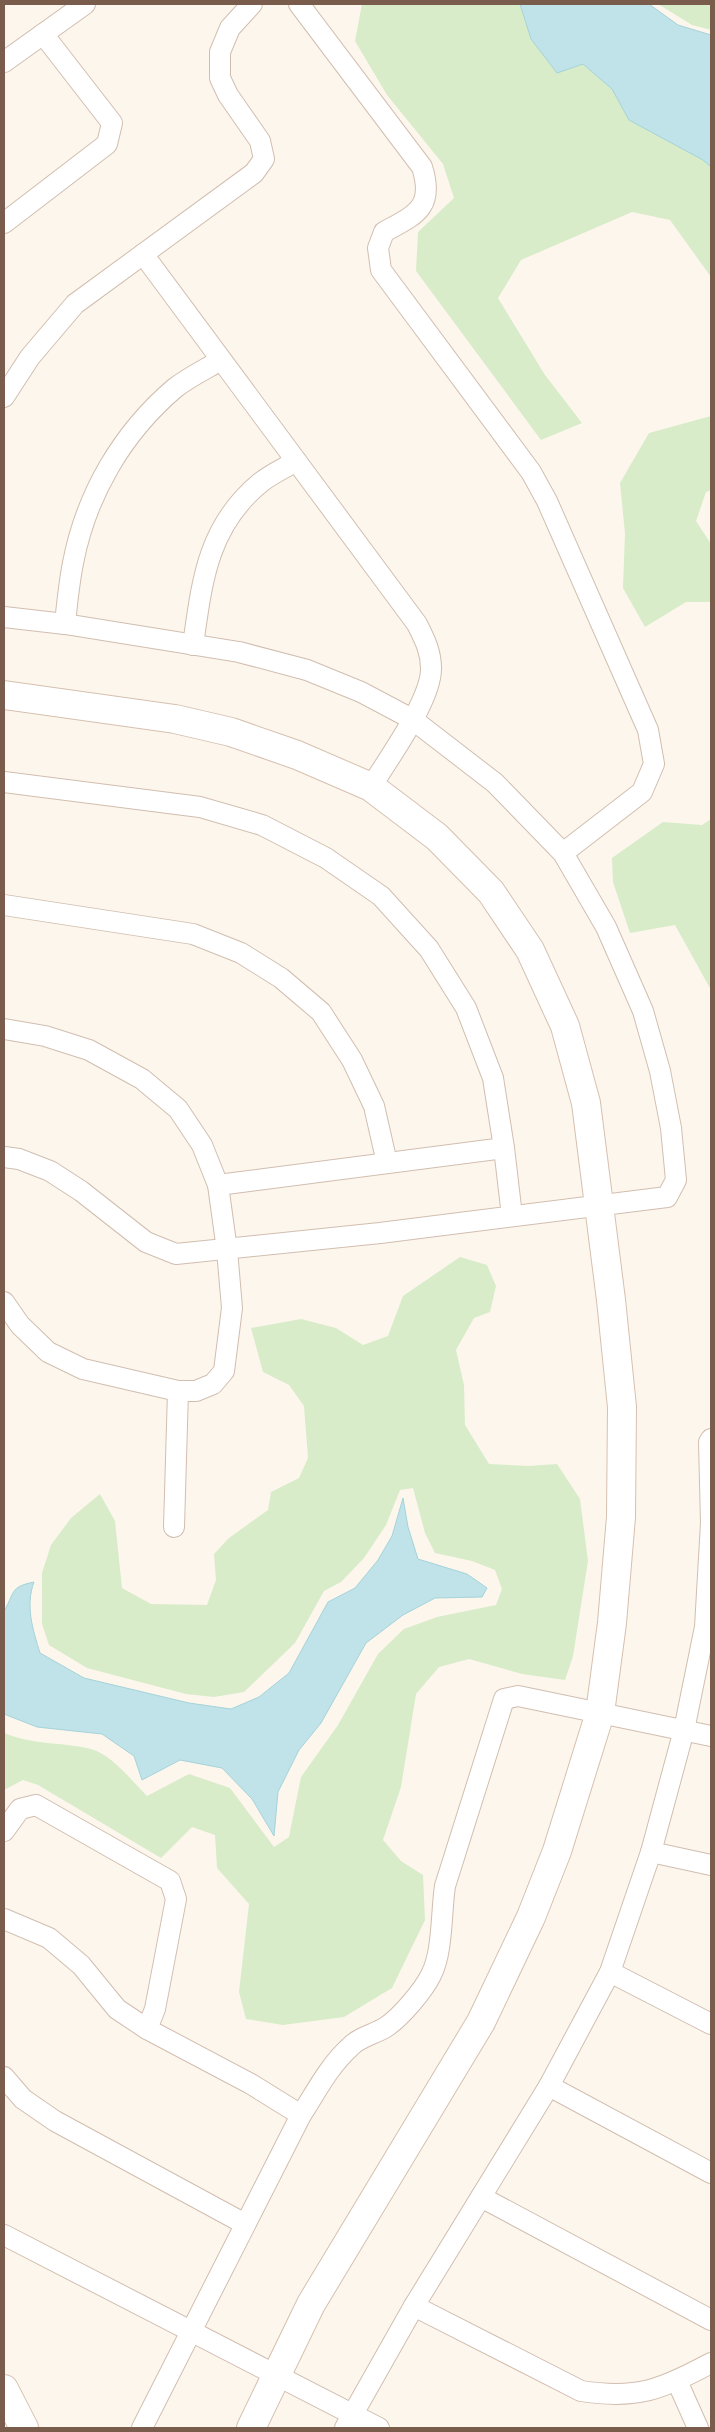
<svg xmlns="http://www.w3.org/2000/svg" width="715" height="2432" font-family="'IBM Plex Sans',sans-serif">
  <rect width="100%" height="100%" fill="#fdf6ec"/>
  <g fill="#d8ecc9">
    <path d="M362 4H605L711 162V277L670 220 632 212 521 260 498 298 545 375 582 423 541 440 416 271 418 232 454 198 443 164 387 95 355 41Z"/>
    <path d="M658 4H711V30L692 25Z"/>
    <path d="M711 416V490L706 492 696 521 711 544V602H686L645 627 623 588 625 533 620 483 649 433Z"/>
    <path d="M711 819V990L675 925 630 933 613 882 612 858 663 822 702 825Z"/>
    <path d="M460 1257 487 1265 496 1286 490 1312 474 1318 456 1350 464 1385 465 1425 489 1464 528 1466 557 1464 580 1499 588 1561 573 1656 565 1680 522 1674 469 1659 439 1667 416 1694 401 1787 383 1840 401 1861 423 1875 425 1920 392 1988 344 2017 283 2025 246 2019 239 1992 249 1904 217 1868 215 1835 192 1827 161 1858 38 1785 23 1780 4 1790V1733C32 1745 62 1742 91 1749 111 1754 133 1782 147 1796L189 1774 230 1788 274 1847 289 1837 301 1777 338 1725 378 1654 404 1629 437 1617 496 1605 502 1589 495 1570 472 1561 435 1553 425 1533 413 1488 400 1490 386 1525 364 1558 341 1582 324 1591 295 1643 244 1692 214 1697 186 1694 87 1668 49 1645 42 1624V1573L51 1545 71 1518 100 1494 115 1521 122 1588 151 1604 207 1605 216 1580 214 1554 229 1538 268 1510 271 1492 299 1478 308 1458 304 1406 289 1385 263 1372 251 1328 301 1319 336 1328 363 1345 388 1336 403 1296Z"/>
  </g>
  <g fill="#bfe3e8" stroke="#a5d3da">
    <path d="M520 4H649L678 25 711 35V167L703 160 629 120 612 89 583 64 557 73 531 39Z"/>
    <path d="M403 1498 408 1527 418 1559 467 1574 487 1588 482 1597 435 1598 403 1615 366 1643 321 1723 299 1750 278 1792 274 1836 252 1799 222 1768 180 1760 142 1780 134 1756 102 1734 37 1727 4 1714V1611C15 1593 9 1587 34 1582 25 1606 33 1630 40 1653L84 1678 189 1703 231 1709 259 1697 289 1673 328 1602 355 1588 378 1560 392 1536Z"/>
  </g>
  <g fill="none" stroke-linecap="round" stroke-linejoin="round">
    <defs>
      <g id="street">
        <path d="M299 4 422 167C435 208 415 215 384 232L378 248 381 270 531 472 547 501 648 730 654 764 642 792 563 853"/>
        <path d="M4 62 85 4"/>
        <path d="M4 223 107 144 112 123 43 34"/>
        <path d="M143 254 417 624C424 638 431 651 431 668 432 699 388 759 371 787"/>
        <path d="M4 397 30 357 75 304 254 173 264 159 260 141 228 95 220 78V52L230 28 252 4"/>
        <path d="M4 617 65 624 239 652 307 670 361 692 412 719 495 783 563 853 606 927 643 1011 660 1071 671 1128 676 1180 667 1197 380 1233 176 1254 146 1242 81 1191 50 1171 19 1159 4 1157"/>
        <path d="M65 624C67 604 69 583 73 563 86 495 122 433 175 388 189 377 206 369 221 360"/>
        <path d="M193 645C202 582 207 527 260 483 271 474 285 468 296 461"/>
        <path d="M4 782 200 807 262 825 326 858 381 896 429 949 466 1008 493 1078 504 1148 512 1216"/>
        <path d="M4 905 193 934 241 953 281 978 321 1012 352 1060 374 1106 387 1163"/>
        <path d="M4 1029 45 1036 89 1050 142 1079 178 1109 202 1145 218 1185 227 1250 232 1308 224 1371 213 1384 196 1391H178L83 1369 48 1352 20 1325 4 1302"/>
        <path d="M218 1185 504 1148"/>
        <path d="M174 1527 178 1391"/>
        <path d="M4 1831 20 1809 36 1805 170 1881 176 1899 155 2009 147 2029"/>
        <path d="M651 1852 711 1865"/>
        <path d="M4 1919 49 1938 81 1965 117 2009 147 2029 251 2084 301 2115"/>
        <path d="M610 1972 711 2024"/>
        <path d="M4 2077 23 2099 55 2121 245 2224"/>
        <path d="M549 2086 711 2173"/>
        <path d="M481 2197 711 2320"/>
        <path d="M4 2235 379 2428"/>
        <path d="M414 2306 581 2391C639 2400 661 2389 711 2363"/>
        <path d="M677 2381 698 2428"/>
        <path d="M142 2428 301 2115C316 2092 329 2066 350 2047 359 2037 375 2034 386 2027 401 2017 423 1991 431 1975 443 1952 441 1912 445 1886L504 1699 518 1696 711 1736"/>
        <path d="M345 2428 414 2306 549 2086 610 1972 651 1852 684 1730 705 1627 711 1523 709 1442 711 1439"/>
      </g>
      <g id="secondary">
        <path d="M4 695 175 719 231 732 297 755 371 787 437 837 491 892 530 950 565 1026 586 1103 611 1300 622 1407 621 1517 612 1623 600 1713 557 1851 531 1917 481 2022 311 2304 251 2428"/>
        <path d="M4 2389 24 2428"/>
      </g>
    </defs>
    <use href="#street" stroke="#d1beb0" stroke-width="22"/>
    <use href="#secondary" stroke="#d6c0b0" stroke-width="30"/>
    <use href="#street" stroke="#fff" stroke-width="20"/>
    <use href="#secondary" stroke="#fff" stroke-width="28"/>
  </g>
  <rect width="715" height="2432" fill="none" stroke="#7a5c4d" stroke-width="10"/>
</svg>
